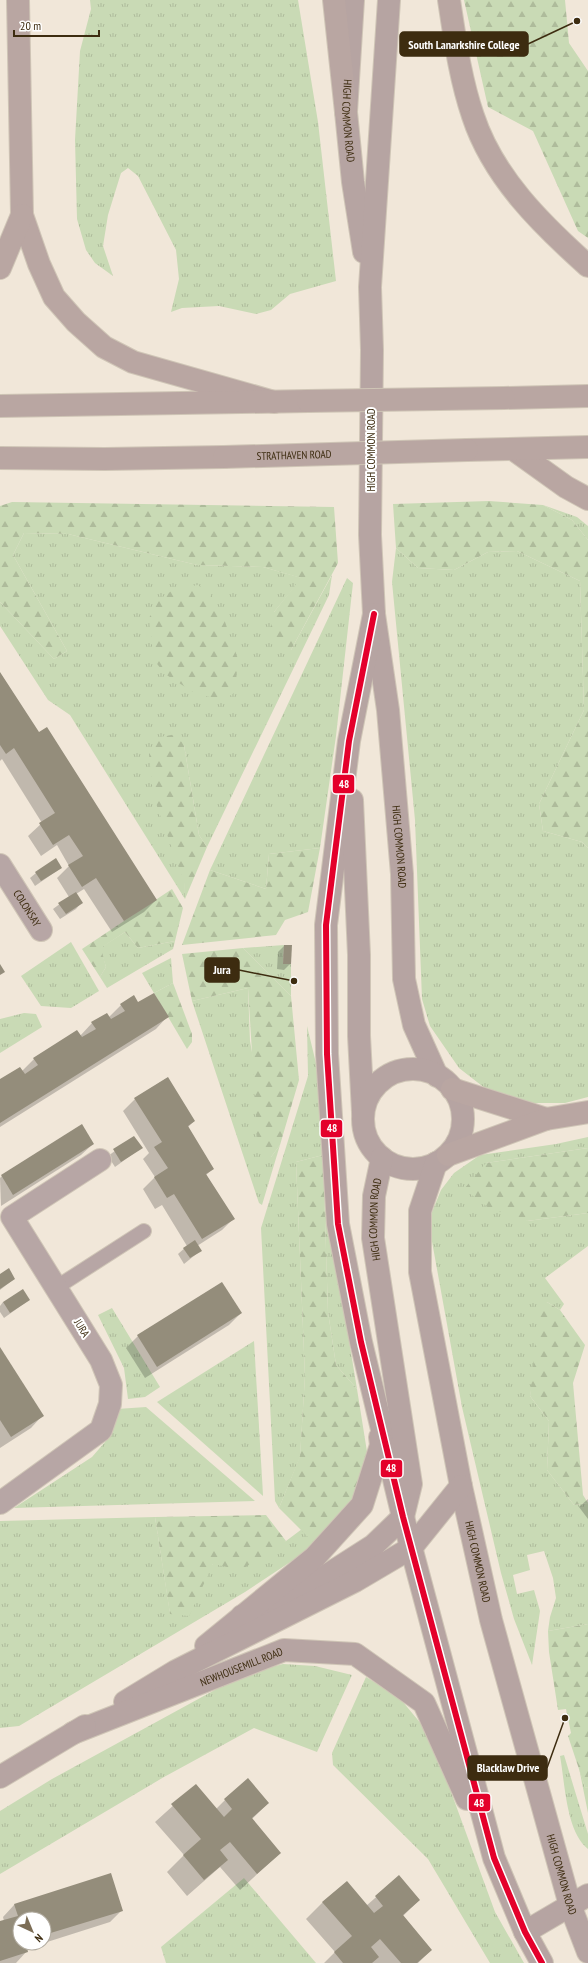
<svg xmlns="http://www.w3.org/2000/svg" width="588" height="1963" font-family="'PT Sans Narrow',sans-serif">
  <defs>
    <pattern id="grass-tufts" width="24" height="20" patternUnits="userSpaceOnUse"><rect width="24" height="20" fill="#c9dab5"/><path d="M3 7l-1-3M5 7V3M7 7l1-3M15 17l-1-3M17 17v-4M19 17l1-3" fill="none" stroke="#aebb9b"/></pattern>
    <pattern id="forest-firs" width="22" height="20" patternUnits="userSpaceOnUse"><rect width="22" height="20" fill="#c9dab5"/><path d="M5 1l3.5 6h-7zM16 11l3.5 6h-7z" fill="#aebb9b"/></pattern>
  </defs>
  <rect width="100%" height="100%" fill="#f1e7d9"/>
  <g fill="url(#grass-tufts)">
    <path d="M90 0H298L318 122 336 281 290 294 271 310 256 314 219 306 182 308 171 312 179 279 176 250 138 176 128 168 121 173 108 215 103 246 113 276 95 263 86 250 77 219 75 140 80 51 91 9Z"/>
    <path d="M543 505 577 517 588 526V540L572 520Z"/>
    <path d="M24 533 68 534 197 565 263 567 302 578 274 612 291 650 332 575 329 595 207 847 199 835 184 745 185 899 70 715 48 700 0 626V602L54 659 67 651 13 555Z"/>
    <path d="M396 548 418 568 454 570 488 552 517 551 580 581 584 710 539 804 543 831 582 842 588 848V1097L565 1103H525L486 1089 459 1068 430 1026 422 999 415 820 392 582Z"/>
    <path d="M347 578 353 583 336 736 320 848 269 854 266 889 210 870Z"/>
    <path d="M125 932 138 948 175 941 173 949 107 988 100 977 106 967 100 948Z"/>
    <path d="M71 942 99 991 71 1008 41 1006 21 976Z"/>
    <path d="M284 945 283 964H291V996L243 948Z"/>
    <path d="M171 958 173 983 154 993 142 973Z"/>
    <path d="M248 988 250 1041 271 1157 280 1145 262 1205 259 1203 192 1001Z"/>
    <path d="M24 1013 36 1014 42 1027 0 1053V1019Z"/>
    <path d="M307 1026 321 1084 323 1155 296 1162 305 1376 300 1457 279 1508 275 1501 261 1228 308 1076Z"/>
    <path d="M588 1137V1148L486 1163 527 1221 588 1213V1246L545 1278 564 1304 560 1310 547 1302 530 1396 549 1421 547 1470 574 1505 588 1503V1624L548 1631 550 1617 556 1598 553 1578 544 1551 527 1555 530 1570 513 1575 517 1594 534 1590 540 1611 532 1665 514 1619 501 1573 462 1407 431 1236 432 1212 441 1190 454 1173 480 1155 556 1144Z"/>
    <path d="M324 1189 357 1389 336 1365 328 1312Z"/>
    <path d="M112 1308 160 1387 145 1397 128 1399 124 1368 98 1315Z"/>
    <path d="M254 1341 263 1495V1496L157 1402Z"/>
    <path d="M146 1407 255 1501 14 1508 92 1457 105 1442 117 1409Z"/>
    <path d="M155 1517 170 1613 213 1564 286 1541 302 1529 316 1545 245 1592 19 1726 0 1728V1521Z"/>
    <path d="M283 1664 315 1666 352 1675 317 1752 254 1728 164 1777 0 1874V1811L52 1779 244 1674Z"/>
    <path d="M366 1677 398 1696 422 1725 447 1781 495 1912 524 1963H490L428 1859 333 1765 332 1753Z"/>
    <path d="M564 1755 588 1834V1849C566 1832 565 1783 560 1756Z"/>
    <path d="M579 1768 585 1787 588 1788V1813Z"/>
    <path d="M244 1878 316 1963H166L161 1947Z"/>
  </g>
  <g fill="url(#forest-firs)">
    <path d="M464 0H565L569 43 588 71V238L578 231 533 131 488 107Z"/>
    <path d="M489 501 543 505 572 520 588 540V848L582 842 543 831 539 804 584 710 580 581 517 551 488 552 454 570 418 568 396 548 393 504Z"/>
    <path d="M12 502 334 507 338 563 291 650 273 645 268 639 274 612 301 578 263 567 197 565 68 534 24 533 13 555 67 651 54 659 0 602V506Z"/>
    <path d="M198 585 210 593 224 619 238 659 235 692 223 701 193 692 165 674 154 660 149 618 159 600 174 589Z"/>
    <path d="M176 734 184 745 199 835 207 847 185 899V885L153 795 149 754 156 738Z"/>
    <path d="M320 848 308 912 285 920 276 935 182 945 210 870 266 889 269 854Z"/>
    <path d="M172 889 183 908 175 941 138 948 125 932 101 948 106 967 100 977 82 949Z"/>
    <path d="M243 948 291 996 299 1080 280 1145 271 1157 258 1150 248 988 192 1001 182 954Z"/>
    <path d="M173 983 192 1034V1042L187 1049 154 993Z"/>
    <path d="M588 1148V1213L527 1221 489 1208 464 1189 486 1163Z"/>
    <path d="M323 1155 328 1312 336 1365 357 1389 368 1458 362 1485 347 1510 316 1545 279 1508 300 1456 305 1376 296 1162Z"/>
    <path d="M547 1302 560 1310 585 1345 573 1383 583 1495 588 1503 574 1505 547 1470 549 1421 530 1396 539 1308Z"/>
    <path d="M266 1515 286 1541 241 1570 213 1564 189 1616 170 1614 155 1517Z"/>
    <path d="M588 1624V1788L585 1787 568 1736 571 1733 566 1709 558 1710 549 1652 548 1631Z"/>
  </g>
  <g fill="#0003">
    <path d="M0 673 39 734 156 900 144 912 112 932 84 889 76 894 81 903 76 909 60 919 53 909 69 897 57 878 69 866 57 845 41 856 28 836 42 823 2 759 0 761Z"/>
    <path d="M61 868 35 886 30 878 36 873Z"/>
    <path d="M284 946H290V964L284 970 277 969 278 952Z"/>
    <path d="M121 1005 167 1017 156 1029 0 1127V1080L22 1071 34 1059 80 1036 92 1023 108 1018Z"/>
    <path d="M167 1078 194 1121 187 1128 213 1169 206 1175 233 1219 222 1230 197 1246 200 1251 184 1264 178 1254 187 1246 162 1205 155 1209 143 1189 155 1177 143 1159 149 1153 123 1111 135 1099Z"/>
    <path d="M134 1137 141 1148 115 1167 108 1156Z"/>
    <path d="M93 1144 81 1155 1 1206 0 1178 2 1176Z"/>
    <path d="M0 1275 14 1279 0 1290Z"/>
    <path d="M29 1300 4 1318 0 1312V1306L3 1302Z"/>
    <path d="M241 1313 229 1325 145 1378 126 1348 138 1336Z"/>
    <path d="M0 1349 42 1416 31 1428 0 1448Z"/>
    <path d="M588 1499V1519L579 1507Z"/>
    <path d="M196 1785 216 1809 225 1800 268 1803 252 1819 280 1853 240 1890 220 1867 187 1896 167 1872 184 1855 155 1822Z"/>
    <path d="M399 1877 419 1900 403 1916 431 1950 418 1963H324L335 1952 306 1919 323 1902 366 1906Z"/>
    <path d="M14 1905 122 1910 110 1922 44 1943V1919H20V1943H44L26 1948 27 1951 16 1963H0V1922L4 1921 3 1917Z"/>
  </g>
  <g fill="#948d7b">
    <path d="M0 672 39 732 47 727 157 900 124 921 96 878 82 887 68 865 83 856 69 835 53 845 39 823 55 813 14 748 6 754 0 745Z"/>
    <path d="M56 858 62 868 41 881 35 872Z"/>
    <path d="M76 892 83 903 66 914 58 903Z"/>
    <path d="M284 945H292L291 964H283Z"/>
    <path d="M0 964 5 972 0 975Z"/>
    <path d="M154 993 169 1017 0 1123V1079L20 1067 25 1074 38 1065 33 1058 77 1030 82 1037 96 1029 91 1022 107 1013 111 1019 125 1011 120 1004 134 995 138 1002Z"/>
    <path d="M168 1077 195 1121 188 1126 214 1169 206 1174 235 1219 202 1239 174 1194 167 1198 154 1177 168 1168 154 1147 162 1142 134 1098Z"/>
    <path d="M82 1124 94 1144 13 1195 1 1175Z"/>
    <path d="M134 1136 143 1148 121 1162 113 1149Z"/>
    <path d="M195 1240 202 1251 190 1258 183 1248Z"/>
    <path d="M9 1268 15 1279 0 1289V1274Z"/>
    <path d="M222 1282 242 1313 157 1367 137 1335Z"/>
    <path d="M23 1289 30 1300 10 1313 3 1302Z"/>
    <path d="M0 1347 44 1416 11 1437 0 1420Z"/>
    <path d="M248 1778 269 1803 252 1818 281 1853 257 1874 230 1842 220 1850 228 1860 204 1880 183 1855 201 1839 171 1804 196 1784 224 1817 232 1809 224 1799Z"/>
    <path d="M111 1873 123 1911 44 1935V1919H20V1943H26L28 1952 0 1961V1921L18 1916 14 1904Z"/>
    <path d="M399 1875 420 1900 403 1915 432 1950 417 1963H401L380 1939 371 1947 379 1957 372 1963H343L334 1952 352 1936 322 1902 347 1881 374 1913 383 1906 375 1896Z"/>
  </g>
  <g fill="none" stroke-linecap="round" stroke-linejoin="round">
    <defs>
      <path id="lane" d="M57 1287 144 1231"/>
      <g id="street">
        <path id="s1" d="M0 865 41 930"/>
        <path d="M0 1503 101 1430 110 1404 111 1385 101 1360 12 1217 100 1160"/>
      </g>
      <g id="secondary">
        <path id="s2" d="M353 0 346 112 353 182 364 252"/>
        <path id="s3" d="M389 0 370 287 372 350 370 535 374 614 388 710 402 874 404 979 414 1025 437 1076"/>
        <path d="M374 614 349 741 326 925 327 1054 338 1224 361 1342 403 1517 494 1858 525 1932 542 1963"/>
        <path d="M352 800 359 955V1036L363 1112"/>
        <circle cx="413" cy="1119" r="50"/>
        <path id="s4" d="M436 1163 420 1211V1272L461 1486 491 1620 570 1905 588 1952"/>
        <path id="s5" d="M242 1616 324 1577 374 1545 403 1517 411 1484 373 1238 374 1196 382 1158"/>
        <path d="M206 1646 315 1557 362 1505 381 1445 380 1437"/>
        <path d="M125 1702 176 1671 355 1581 411 1548 461 1486"/>
        <path id="s6" d="M73 1733 284 1650 355 1654 424 1703 467 1799"/>
        <path d="M0 1777 85 1726"/>
        <path d="M525 1932 588 1895"/>
      </g>
      <g id="primary">
        <path d="M18 0 22 215 39 264 54 297 76 322 104 347 133 362 274 402"/>
        <path d="M334 0 346 112"/>
        <path d="M449 0C455 39 460 78 473 116 493 177 541 224 588 266"/>
        <path d="M0 268 22 215"/>
        <path d="M504 398 588 396"/>
        <path d="M0 406 308 401"/>
        <path d="M513 449 566 487 588 499"/>
        <path d="M467 450 588 447"/>
        <path d="M0 458 105 459 224 457"/>
        <path d="M452 1089 546 1119"/>
        <path d="M448 1155 546 1119 588 1112"/>
      </g>
    </defs>
    <use href="#lane" stroke="#cfc5b6" stroke-width="16"/>
    <use href="#street" stroke="#cfc5b6" stroke-width="24"/>
    <use href="#secondary" stroke="#cfc5b6" stroke-width="24"/>
    <use href="#primary" stroke="#cfc5b6" stroke-width="24"/>
    <use href="#lane" stroke="#b7a6a5" stroke-width="14"/>
    <use href="#street" stroke="#b7a6a5" stroke-width="22"/>
    <use href="#secondary" stroke="#b6a4a2" stroke-width="22"/>
    <use href="#primary" stroke="#b9a6a2" stroke-width="22"/>
    <defs>
      <g id="primary-bridge">
        <path d="M308 401 504 398"/>
        <path id="s7" d="M224 457 467 450"/>
      </g>
    </defs>
    <use href="#primary-bridge" stroke="#cfc5b6" stroke-width="24" stroke-linecap="butt"/>
    <use href="#primary-bridge" stroke="#b9a6a2" stroke-width="22"/>
    <defs>
      <path id="bus-1" d="M374 614 349 741 326 925 327 1054 338 1224 361 1342 403 1517 494 1858 525 1932 542 1963"/>
    </defs>
    <use href="#bus-1" stroke="#fff" stroke-width="9"/>
    <use href="#bus-1" stroke="#e4002b" stroke-width="6"/>
  </g>
  <g text-anchor="middle" dominant-baseline="central" stroke-width="4" stroke-linejoin="round" paint-order="stroke">
    <g font-size="11" fill="#3d2c10" stroke="#fff">
      <text stroke="none"><textPath href="#s2" startOffset="121">HIGH COMMON ROAD</textPath></text>
      <text transform="translate(371 450) rotate(-90)">HIGH COMMON ROAD</text>
      <text stroke="none"><textPath href="#s7" startOffset="70">STRATHAVEN ROAD</textPath></text>
      <text stroke="none"><textPath href="#s3" startOffset="849">HIGH COMMON ROAD</textPath></text>
      <text stroke="none"><textPath href="#s1" startOffset="51">COLONSAY</textPath></text>
      <text stroke="none"><textPath href="#s5" startOffset="492">HIGH COMMON ROAD</textPath></text>
      <text transform="translate(82 1328) rotate(59)">JURA</text>
      <text stroke="none"><textPath href="#s4" startOffset="407">HIGH COMMON ROAD</textPath></text>
      <text stroke="none"><textPath href="#s6" startOffset="181">NEWHOUSEMILL ROAD</textPath></text>
      <text stroke="none"><textPath href="#s4" startOffset="731">HIGH COMMON ROAD</textPath></text>
    </g>
  </g>
  <path fill="none" stroke="#3d2c10" stroke-width="1.5" d="M577 21L528 44M294 981L239 970M565 1718L547 1768"/>
  <g fill="#3d2c10" stroke="#fff" stroke-width="1.5">
    <circle cx="577" cy="21" r="4"/>
    <circle cx="294" cy="981" r="4"/>
    <circle cx="565" cy="1718" r="4"/>
  </g>
  <g fill="#3d2c10" stroke="#3d2c10" stroke-width="1.5">
    <rect x="400" y="32" width="128" height="24" rx="4"/>
    <rect x="205" y="958" width="34" height="24" rx="4"/>
    <rect x="468" y="1756" width="79" height="24" rx="4"/>
  </g>
  <g font-size="12" text-anchor="middle" font-weight="bold" fill="#fff">
    <text x="464" y="49">South Lanarkshire College</text>
    <text x="222" y="974">Jura</text>
    <text x="508" y="1772">Blacklaw Drive</text>
  </g>
  <g stroke="#fff" stroke-width="1.5">
    <rect x="332" y="774" width="23" height="20" rx="4" fill="#e4002b"/>
    <rect x="320" y="1119" width="23" height="19" rx="4" fill="#e4002b"/>
    <rect x="380" y="1459" width="23" height="19" rx="4" fill="#e4002b"/>
    <rect x="468" y="1793" width="23" height="19" rx="4" fill="#e4002b"/>
  </g>
  <g font-size="11" text-anchor="middle" font-weight="bold" fill="#fff">
    <text x="344" y="788">48</text>
    <text x="332" y="1132">48</text>
    <text x="391" y="1472">48</text>
    <text x="479" y="1807">48</text>
  </g>
  <g transform="translate(32 1931) rotate(136)"><circle r="19" fill="#ffffff" stroke="#b1ab9f"/>
  <path d="M0-3L7 15L0 10L-7 15Z" fill="#7c6d56"/>
  <text y="-6" font-size="11" font-weight="bold" text-anchor="middle" fill="#3d2c10">N</text>
  </g>
  <path d="M14 30v6h85v-6" fill="none" stroke="#3d2c10" stroke-width="2"/>
  <text x="20" y="30" font-size="12" fill="#3d2c10" stroke="#ffffff" stroke-width="3" paint-order="stroke">20 m</text>
</svg>
